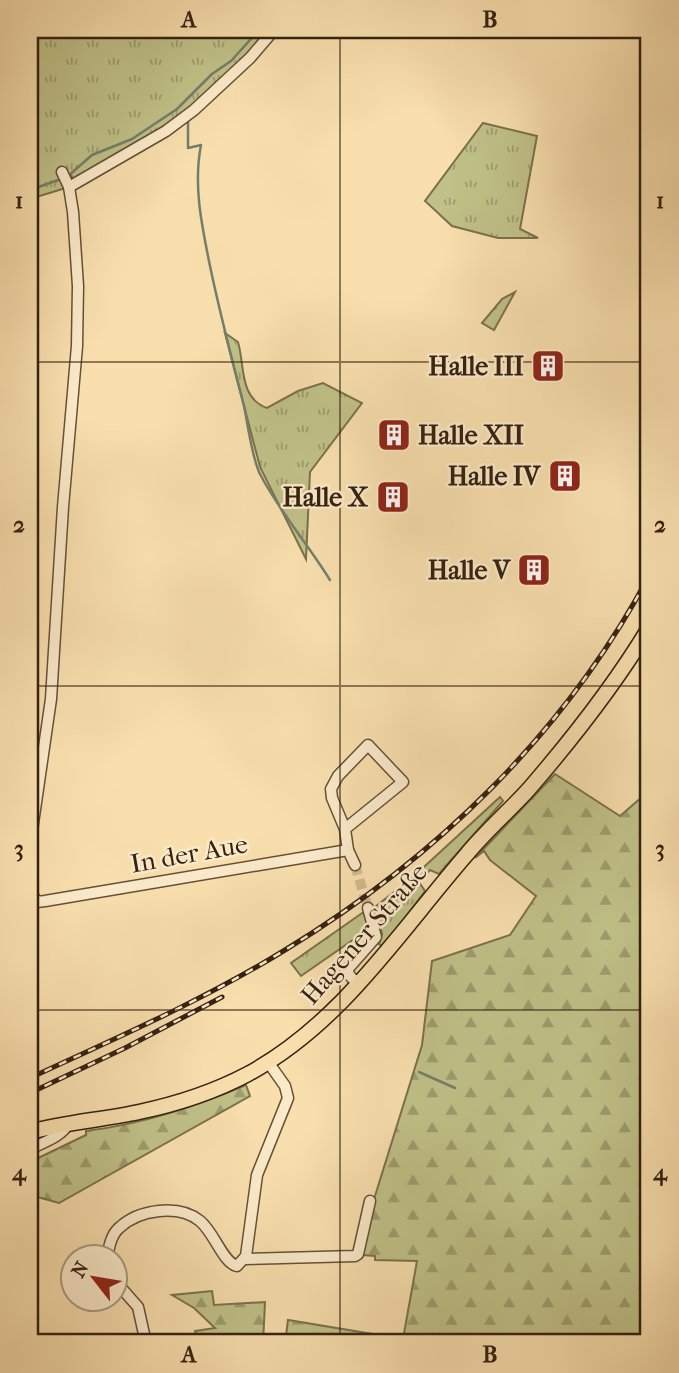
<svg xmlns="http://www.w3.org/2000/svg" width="679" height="1373" font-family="'IM FELL French Canon',serif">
  <defs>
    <pattern id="grass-tufts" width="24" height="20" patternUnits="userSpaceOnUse" patternTransform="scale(1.75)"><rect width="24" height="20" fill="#c0c188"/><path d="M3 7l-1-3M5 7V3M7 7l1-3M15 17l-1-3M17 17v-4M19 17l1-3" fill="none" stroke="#9d9c6e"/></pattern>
    <pattern id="forest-firs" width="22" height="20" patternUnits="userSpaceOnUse" patternTransform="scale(1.75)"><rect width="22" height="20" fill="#c0c188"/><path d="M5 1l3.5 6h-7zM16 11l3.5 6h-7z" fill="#9d9c6e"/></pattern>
  </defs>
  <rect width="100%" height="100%" fill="#f9dfae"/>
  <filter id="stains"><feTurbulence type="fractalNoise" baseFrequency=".00286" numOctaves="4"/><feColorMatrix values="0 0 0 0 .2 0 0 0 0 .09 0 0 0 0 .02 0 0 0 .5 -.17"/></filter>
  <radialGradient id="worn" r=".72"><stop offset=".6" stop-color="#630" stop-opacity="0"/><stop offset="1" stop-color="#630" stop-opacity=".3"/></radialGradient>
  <g fill="url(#grass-tufts)" stroke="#7a714c" stroke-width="2">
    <path d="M30 30H273L194 110 76 185 71 175 68 177 69 187 30 199Z"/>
    <path d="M483 123 537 136 520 229 538 238H498L452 226 425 201Z"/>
    <path d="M515 292 494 330 482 323 502 299Z"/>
    <path d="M225 333 238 342C245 366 239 398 267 408L298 391 323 383 362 403 310 472 306 559 260 467Z"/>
    <path d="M500 797 503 801 439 874 430 870 419 882 425 891 383 947 379 944 382 934 375 907 413 877Z"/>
    <path d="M365 911 370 928 301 976 291 963Z"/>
  </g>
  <g fill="url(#forest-firs)" stroke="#7a714c" stroke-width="2">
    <path d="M555 774 620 816 649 791V1343H285L288 1320 403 1339 417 1261 375 1260V1256L363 1255 366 1225 422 1045 432 961 510 935 536 896 490 860 484 851 475 858Z"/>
    <path d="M246 1085 250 1096 59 1203 30 1195V1162L86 1135V1131C143 1124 194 1107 246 1085Z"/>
    <path d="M212 1291 214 1305 265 1302 263 1343H200L195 1331 215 1328 194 1308 172 1295Z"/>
  </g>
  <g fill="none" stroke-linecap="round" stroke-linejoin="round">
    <g stroke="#747f6b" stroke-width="2.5">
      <path d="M188 121V148L201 145C193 186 202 226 210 266 220 314 232 360 244 406 248 425 252 458 260 474 279 511 308 544 330 580"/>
      <path d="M67 177 92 155 132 139 177 109 212 74 231 61 259 30"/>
      <path d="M30 190 61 179"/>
      <path d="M419 1072 455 1088"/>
    </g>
    <path stroke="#d2b98f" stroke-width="10" stroke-dasharray="10 5" stroke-linecap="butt" d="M355 865 368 908"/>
    <defs>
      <g id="minor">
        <path d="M69 187 166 131 194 110 250 58 274 30"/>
        <path d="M345 829 403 782 368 745 338 776 331 789 332 798 345 829 348 850"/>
        <path d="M30 844 51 699 63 507 77 346 78 286 73 212 69 187 62 172"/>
        <path d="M30 891 37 902 45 901 348 850 355 865"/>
        <path d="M358 984 350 976 347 970 376 937 368 908"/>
        <path d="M30 1149C44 1142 61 1137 69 1123"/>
        <path d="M107 1258C109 1247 111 1235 119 1228 139 1209 179 1204 200 1221 214 1232 223 1263 237 1266L246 1256 257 1175 288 1098 285 1086 268 1062"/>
        <path d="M245 1259 355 1256 358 1254 370 1201"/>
        <path d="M116 1282 138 1307 146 1343"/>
      </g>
      <path id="major" d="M30 1132C66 1122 102 1120 139 1112 177 1104 214 1092 248 1074 342 1023 399 932 467 854 486 831 509 811 529 789 573 738 614 686 649 628"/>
    </defs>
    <use href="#minor" stroke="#655038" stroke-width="13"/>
    <use href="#major" stroke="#342111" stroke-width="17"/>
    <use href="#minor" stroke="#fbeaca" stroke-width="10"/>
    <use href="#major" stroke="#f9dfae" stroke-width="14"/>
    <defs>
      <g id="rail">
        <path d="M30 1078C116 1038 204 1000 285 950 436 858 565 733 649 576"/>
        <path d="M30 1093 125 1048 222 997"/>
      </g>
    </defs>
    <use href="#rail" stroke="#342111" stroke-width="5"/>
    <use href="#rail" stroke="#fbeaca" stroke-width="2.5" stroke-dasharray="8" stroke-linecap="butt"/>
  </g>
  <path fill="none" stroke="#342111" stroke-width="2" stroke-opacity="0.55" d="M340 30V1343M30 362H649M30 686H649M30 1010H649"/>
  <defs>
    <symbol id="building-square" viewBox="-11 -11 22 22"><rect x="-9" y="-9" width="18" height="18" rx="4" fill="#8f2418" stroke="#fbeaca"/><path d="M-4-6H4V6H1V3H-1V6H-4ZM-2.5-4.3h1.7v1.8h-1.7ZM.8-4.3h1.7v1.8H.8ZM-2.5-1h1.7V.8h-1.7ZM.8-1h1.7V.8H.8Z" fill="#fff"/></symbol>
  </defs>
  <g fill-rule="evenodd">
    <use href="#building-square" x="529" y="347" width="38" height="38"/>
    <use href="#building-square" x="375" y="416" width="38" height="38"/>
    <use href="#building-square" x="546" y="457" width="38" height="38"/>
    <use href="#building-square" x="374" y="478" width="38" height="38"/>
    <use href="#building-square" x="515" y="551" width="38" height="38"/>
  </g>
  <g text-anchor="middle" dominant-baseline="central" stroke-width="5" stroke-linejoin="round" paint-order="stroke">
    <g font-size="26" font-weight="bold" fill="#342111" stroke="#fbeaca" text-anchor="end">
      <text x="524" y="366">Halle III</text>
      <text x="418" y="435" text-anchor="start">Halle XII</text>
      <text x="540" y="476">Halle IV</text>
      <text x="368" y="497">Halle X</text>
      <text x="510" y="570">Halle V</text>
    </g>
    <g font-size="26" fill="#342111" stroke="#fbeaca">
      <text transform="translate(189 854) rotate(-10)">In der Aue</text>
      <text transform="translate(364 934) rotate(-49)">Hagener Straße</text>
    </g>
  </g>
  <rect width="679" height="1373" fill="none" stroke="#f9dfae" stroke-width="77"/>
  <g transform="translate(94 1278) rotate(301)"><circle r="33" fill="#fbeaca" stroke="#ab9a80" stroke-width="2"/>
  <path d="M0-5L12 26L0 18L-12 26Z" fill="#8f2418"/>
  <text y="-10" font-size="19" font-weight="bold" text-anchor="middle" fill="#342111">N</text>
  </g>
  <rect x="38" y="38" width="602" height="1296" fill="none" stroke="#342111" stroke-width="2.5"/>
  <g font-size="23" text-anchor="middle" font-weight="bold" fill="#342111">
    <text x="189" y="27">A</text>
    <text x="490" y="27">B</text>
    <text x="19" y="208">1</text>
    <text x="660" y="208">1</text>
    <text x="19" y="532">2</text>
    <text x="660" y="532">2</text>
    <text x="19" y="856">3</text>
    <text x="660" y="856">3</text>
    <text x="19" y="1180">4</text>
    <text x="660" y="1180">4</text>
    <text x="189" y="1362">A</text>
    <text x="490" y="1362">B</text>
  </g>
  <rect width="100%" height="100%" filter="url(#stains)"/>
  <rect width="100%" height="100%" fill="url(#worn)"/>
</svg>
